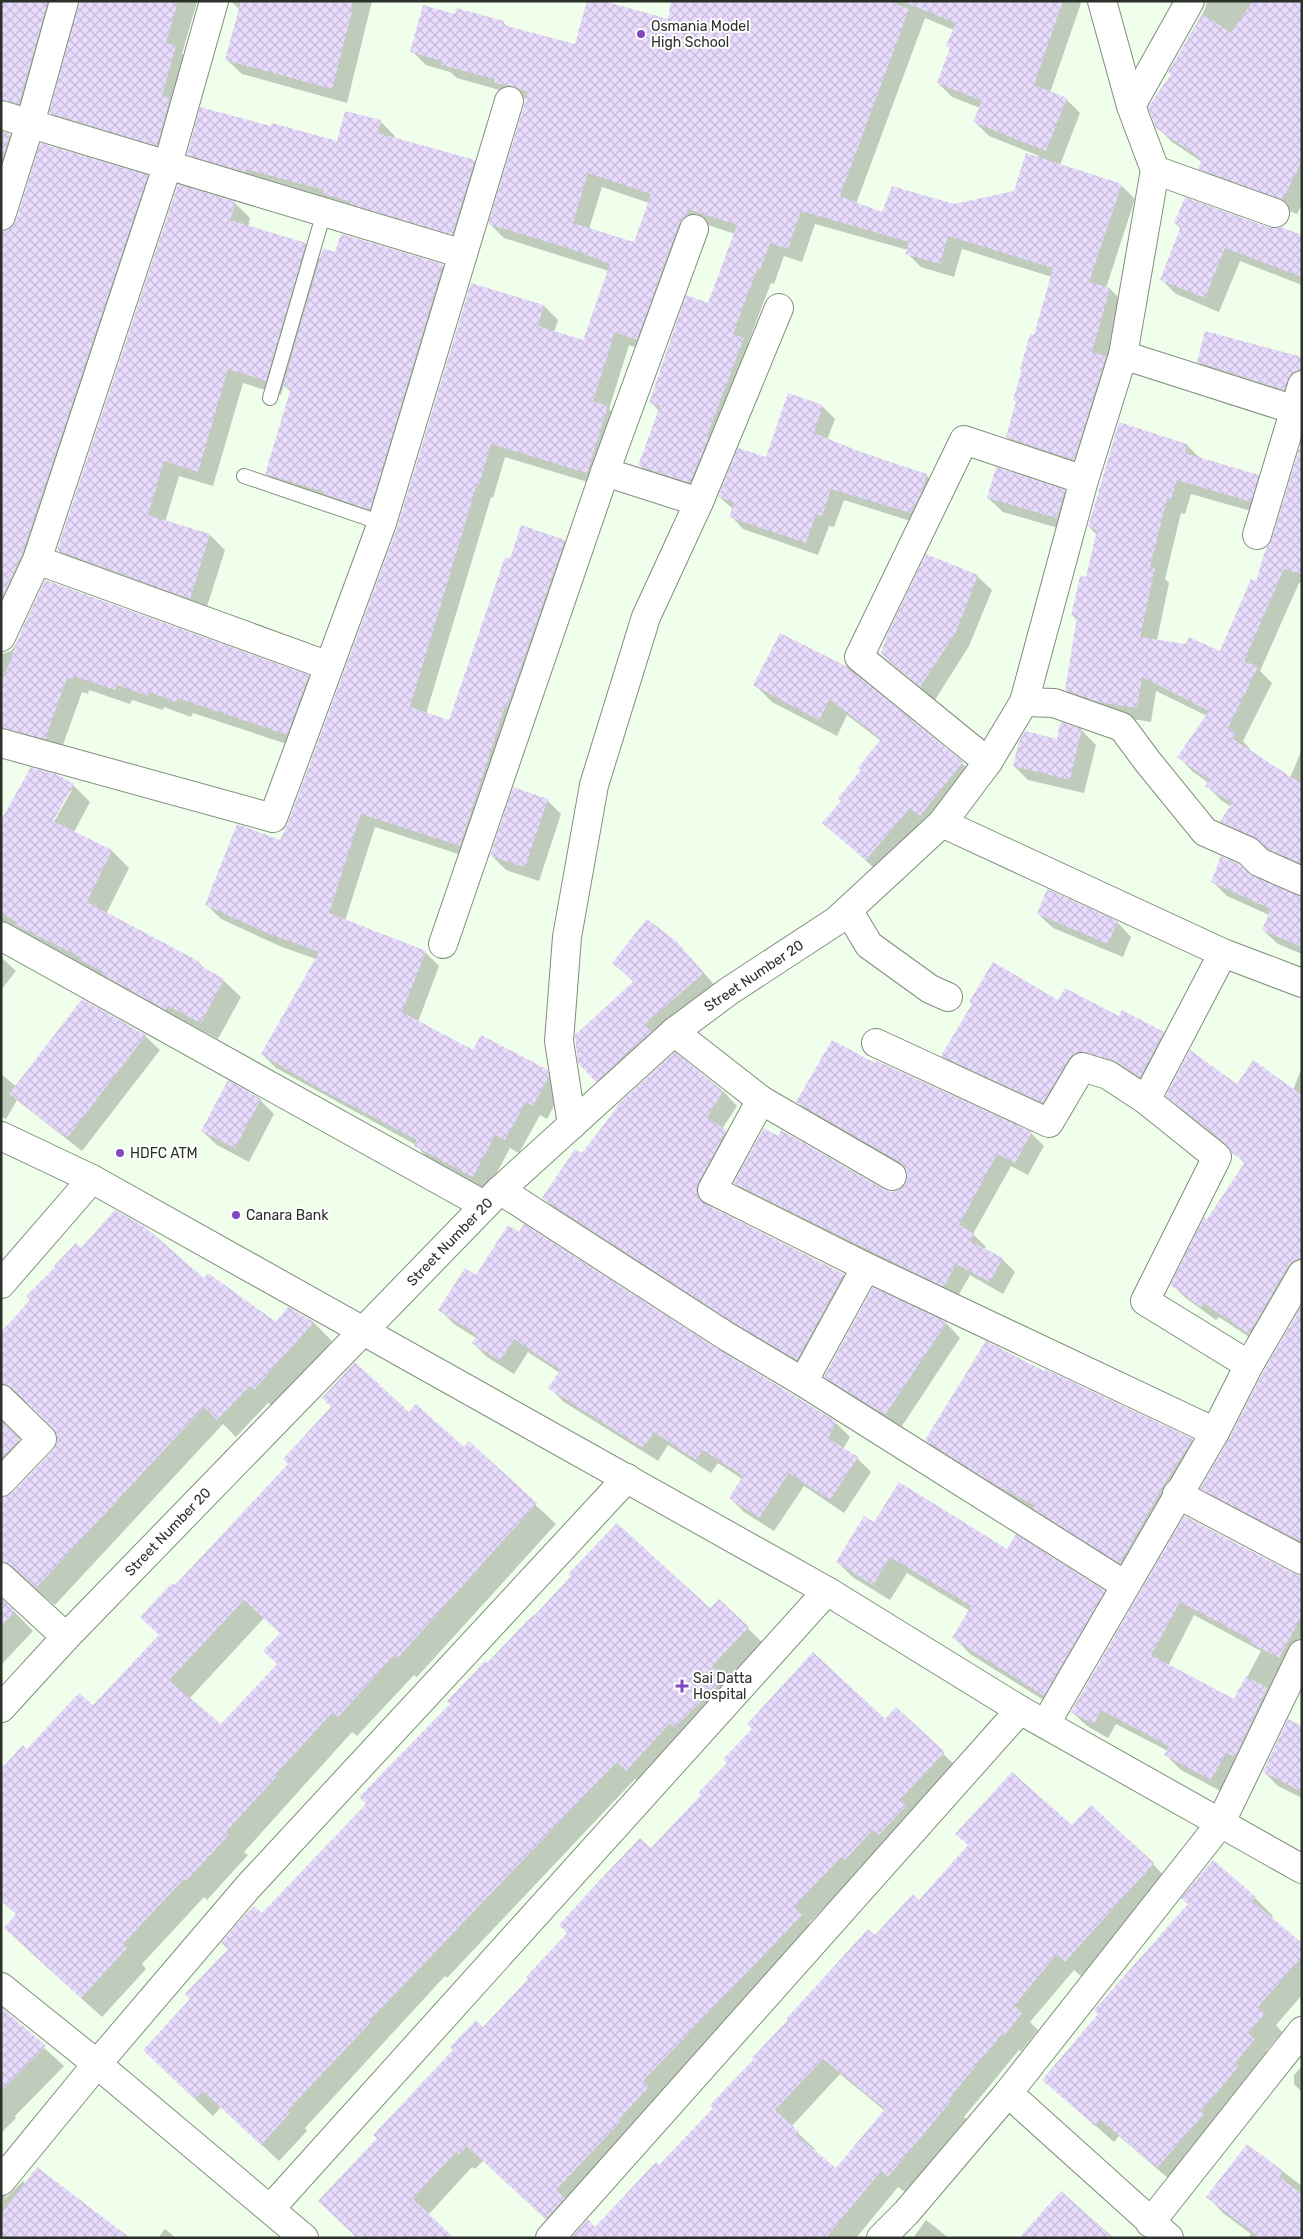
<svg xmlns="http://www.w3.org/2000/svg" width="1303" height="2239" font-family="Rubik,sans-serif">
  <defs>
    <pattern id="building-cross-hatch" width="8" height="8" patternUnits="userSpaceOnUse" patternTransform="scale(1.25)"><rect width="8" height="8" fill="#e8dbfd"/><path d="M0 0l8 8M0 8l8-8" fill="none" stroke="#c7bcd9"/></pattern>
  </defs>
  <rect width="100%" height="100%" fill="#efffeb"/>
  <g fill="#0003" fill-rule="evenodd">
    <path d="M1 1H74L34 119 1 125Z"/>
    <path d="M80 1H224L217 8 197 2 182 54 190 62 172 160 66 128 51 113Z"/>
    <path d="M231 1H372L347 103 242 74 226 59 240 10Z"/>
    <path d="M715 1H1080L1081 3 1050 93 1066 99 1080 113 1060 165 1121 185 1135 199 1106 288 1110 289 1124 303 1088 473 1021 451 1007 437 1017 402 1014 400 1023 371 1021 369 1035 337 1052 277 962 249 954 277 921 267 907 253 908 250 815 224 802 262 784 256 774 284 771 283 748 343 758 353 704 496 654 480 640 466 659 411 651 402 709 304 735 234 702 223 651 353 629 345 609 409 621 421 601 486 505 457 493 498 491 497 426 714 450 722 510 561 565 541 579 555 474 859 375 827 345 921 425 952 439 966 418 1022 474 1051 547 1071 561 1085 562 1091 547 1119 540 1115 519 1153 510 1148 487 1191 429 1160 416 1145 276 1068 262 1054 316 959 282 947 221 919 207 905 280 841 289 824 398 529 472 284 544 306 558 320 554 332 584 341 609 271 504 238 490 224 527 99 509 97 503 91 457 78 450 72 426 65 412 51 456 15 503 22 509 28 576 45 707 30ZM925 18 954 30 951 49 938 83 952 97 980 108 975 122 989 136 1039 156 1014 193 954 206 882 213 856 204ZM602 187 649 203 635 244 589 229Z"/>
    <path d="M1207 1H1302V204L1297 214 1214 183 1199 168 1202 162 1172 142 1157 127 1172 74 1169 72 1205 9Z"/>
    <path d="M346 112 381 122 395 136V139L474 161 489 175 467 248 203 169 188 154 271 128 338 142Z"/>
    <path d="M1 132 10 135 25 150 1 220Z"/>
    <path d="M147 177 162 192 1 648V284L17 233Z"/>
    <path d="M235 203 250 218 248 227 305 244 321 260 336 254 342 235 443 266 456 279 383 522 280 487 267 474 291 392 284 385 281 395 243 383 213 486 179 476 165 522 210 535 225 550 205 613 73 565 58 550Z"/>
    <path d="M1175 223 1270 229 1302 236V285L1240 261 1219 312 1176 294 1161 279 1181 229Z"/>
    <path d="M1302 358V397L1213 376 1198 362Z"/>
    <path d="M822 406 835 419 827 440 926 475 938 487 923 525 844 500 834 527 829 526 818 555 743 529 731 516 733 509 719 497 767 459Z"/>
    <path d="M1119 423 1187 445 1201 459 1258 476 1273 490 1265 515 1191 494 1185 514 1181 513 1165 579 1169 583 1157 640 1221 652 1256 582 1302 459V583H1299L1260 671 1272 683 1243 741 1250 749 1249 751 1290 778 1302 749V871L1284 863 1271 851 1236 836 1222 821 1232 807 1222 801 1207 786 1209 783 1193 772 1179 757 1207 716 1156 691 1151 722 1114 716 1081 705 1066 690 1078 621 1072 615 1087 579 1097 535 1089 527Z"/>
    <path d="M1064 491 1079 506 1072 532 1003 512 988 498Z"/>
    <path d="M977 576 992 590 969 646 935 700 882 654Z"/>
    <path d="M16 644 308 676 323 692 302 749 193 713 191 717 164 707 163 710 132 700 130 704 89 690 88 694 82 692 60 753 1 746V654L11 651Z"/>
    <path d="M847 668 962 763 979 780 883 876 824 823 843 801 881 741 847 715 837 736 772 702 755 685Z"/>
    <path d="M1081 730 1096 745 1084 793 1028 780 1014 766Z"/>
    <path d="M73 785 90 802 74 832 112 851 129 868 106 914 199 963 207 971 223 980 241 997 218 1039 186 1022 183 1026 100 977 94 971 38 944 4 945 2 954 3 959 16 971 1 990V823ZM69 790H72L51 827 49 826Z"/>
    <path d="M547 800 561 814 539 881 506 870 491 855Z"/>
    <path d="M1252 877 1302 897V954L1278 944 1263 930 1269 915 1227 896 1212 881Z"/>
    <path d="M1038 914 1117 922 1131 937 1123 957 1053 928Z"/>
    <path d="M690 957 717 988 611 1095 597 1081 634 982 613 963Z"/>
    <path d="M1120 1018 1163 1033 1175 1045 1152 1088 1092 1063 1055 1114 954 1067 942 1056Z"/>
    <path d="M145 1036 160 1050 82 1151 17 1100 6 1119 1 1116V1074L17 1087Z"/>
    <path d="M876 1065 1031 1133 1044 1146 1028 1175 1011 1166 973 1234 986 1247 984 1250 1002 1259 1015 1272 1003 1294 970 1275 957 1298 748 1196 735 1183 884 1191 892 1193 901 1190 907 1184 908 1171 810 1115 798 1102Z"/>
    <path d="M1301 1070 1302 1283 1264 1347 1219 1317 1216 1320 1187 1299 1172 1285 1207 1220 1245 1164 1232 1150 1182 1110 1167 1096 1237 1085 1293 1090Z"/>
    <path d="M723 1091 737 1106 722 1129 740 1145 712 1197 711 1208 844 1275 858 1289 812 1374 750 1337 558 1212 543 1198 582 1155Z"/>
    <path d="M260 1100 274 1114 249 1162 217 1145 202 1131Z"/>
    <path d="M82 1250 204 1280 276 1324 289 1309 314 1323 332 1341 273 1407 268 1403 236 1437 223 1424 55 1605 24 1580H15L4 1592V1601L33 1631 1 1665V1334ZM16 1402H25L32 1406 54 1428 58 1435V1444L54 1451 13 1494 4 1496 8 1489 37 1458 7 1429 4 1422V1413Z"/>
    <path d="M476 1277 717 1350 836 1423 850 1437 843 1449 857 1458 871 1472 844 1513 804 1486 774 1531 744 1512 730 1498 742 1479 718 1463 711 1473 668 1445 658 1461 564 1402 550 1388 560 1373 528 1352 514 1374 487 1357 473 1343 476 1338 454 1324 440 1310Z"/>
    <path d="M1302 1308V1548L1216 1503 1202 1488Z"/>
    <path d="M946 1323 960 1338 900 1429 840 1391 825 1376Z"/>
    <path d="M1044 1372 1192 1440 1206 1454 1135 1577 1048 1522 1039 1513 1008 1497 940 1454 926 1440Z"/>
    <path d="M409 1413 464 1448 469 1443 556 1524 417 1677 414 1675 357 1736 352 1732 244 1852 248 1855 207 1900 204 1897 142 1964 146 1969 102 2017 25 1947 17 1915 1 1901V1770L27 1750 93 1707 160 1636 175 1587ZM264 1618 281 1634 278 1664 221 1726 189 1699Z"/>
    <path d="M1185 1517 1295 1575 1302 1577V1663L1226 1794 1181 1770 1166 1755 1168 1751 1116 1724 1108 1738 1087 1726 1072 1712ZM1194 1615 1261 1651 1235 1700 1168 1666Z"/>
    <path d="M874 1524 1007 1550 1104 1592 1120 1608 1061 1711 970 1654 954 1637 970 1611 907 1573 890 1600 854 1578 837 1562Z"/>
    <path d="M719 1601 766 1646 645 1787 635 1779 447 1978 445 1976 305 2128 307 2131 279 2161 221 2107 213 2116 162 2068 192 2000 262 1915 368 1804 487 1664 710 1610Z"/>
    <path d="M896 1709 959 1769 809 1923 817 1932 562 2234 483 2161 475 2169 472 2167 428 2215 358 2238 483 2029 651 1850 885 1721Z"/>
    <path d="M1302 1728V1798L1278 1786 1264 1772Z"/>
    <path d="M1072 1827 1153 1864 1169 1881 1082 1977 1074 1970 1030 2022 1038 2030 1021 2051 1019 2050 964 2117 966 2119 905 2192 898 2187 856 2238H574L595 2228 659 2167 875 1937 919 1902ZM840 2074 885 2111 836 2169 813 2151 815 2149 791 2127Z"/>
    <path d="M1213 1862 1255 1898 1273 1916 1271 1918 1302 1945V1995L1276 2025 1282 2032 1266 2051 1272 2057 1176 2185 1119 2136 1114 2142 1044 2080 1189 1905Z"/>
    <path d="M1 2006 8 2015 64 2066 15 2116 16 2118 1 2133Z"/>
    <path d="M1302 2066V2092L1294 2084V2075Z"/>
    <path d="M1248 2145 1302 2186V2238H1248L1251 2234 1223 2213 1208 2197Z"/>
    <path d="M1 2165 16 2180 4 2200 23 2181 26 2184 1 2238Z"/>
    <path d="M1062 2193 1114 2238H1021Z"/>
    <path d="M926 2220 949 2238H913Z"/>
    <path d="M165 2229 176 2238H158Z"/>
  </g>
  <g fill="url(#building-cross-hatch)" fill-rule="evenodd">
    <path d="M1 1H48L19 104 1 100Z"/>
    <path d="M79 1H178L166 43 176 46 162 96 170 98 157 146 49 113Z"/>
    <path d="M241 1H353L350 11 352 12 332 89 225 60Z"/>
    <path d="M587 1H604L668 19 671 1H888L909 9 840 196 882 212 892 186 954 204 1014 191 1026 153 1122 184 1089 282 1110 288 1092 352 1106 356 1074 460 1006 437 1016 401 1013 400 1022 370H1020L1030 334 1034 335 1053 268 948 236 940 264 905 254 909 242 801 211 788 249 770 243 760 270 757 269 733 334 744 338 707 436 709 437 690 483 638 466 660 406 649 403 686 295 708 303 737 225 688 209 686 216 679 224 637 340 615 332 593 401 608 406 587 473 491 444 479 485 477 484 410 707 449 720 505 557 510 559 521 525 565 540 507 707 505 706 460 846 361 814 329 913 426 951 402 1012 473 1050 481 1035 548 1070 549 1076 533 1106 526 1102 505 1140 495 1135 473 1177 414 1146 417 1140 320 1089 261 1054 319 952 267 933 205 905 237 824 280 840 288 823 397 528 471 283 544 305 538 326 583 340 610 264 574 250 488 224 528 92 513 86 494 83 495 79 441 65 442 61 410 52 423 5 455 14 456 8 504 21 503 25 575 44ZM588 173 651 194 634 242 573 223Z"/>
    <path d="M906 1H1063L1034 85 1067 98 1046 151 973 122 982 101 937 83 950 48 946 46 956 23 906 3Z"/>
    <path d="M1253 1H1302V161L1282 200 1198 169 1202 159 1156 128 1148 107 1171 74 1168 72 1203 14 1231 33Z"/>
    <path d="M200 107 271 126 272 123 337 141 345 111 381 120 378 133 475 160 452 235 350 204 351 202 323 194 324 190 246 169 245 172 187 155Z"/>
    <path d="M1 131 10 134 1 163Z"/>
    <path d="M40 143 148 175 22 554 3 597 1 231 11 228 16 221Z"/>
    <path d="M178 184 236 202 230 220 306 243 266 381 228 369 198 472 164 461 148 515 210 534 190 599 57 550Z"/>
    <path d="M1185 197 1270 228 1281 227 1302 235V277L1225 248 1205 298 1160 280 1181 226 1174 223Z"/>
    <path d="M341 234 443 264 370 510 324 494 325 492 265 474 291 388 283 386 323 248 335 252Z"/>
    <path d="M1205 331 1302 357V370L1291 374 1284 390 1197 362Z"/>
    <path d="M788 393 823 405 814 433 863 453 927 474 921 493 911 513 831 489 822 516 816 514 806 543 729 517 734 502 718 497 738 448 766 457Z"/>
    <path d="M1119 422 1187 444 1185 453 1259 475 1251 502 1177 480 1171 500 1167 499 1150 567 1155 568 1140 637 1186 644 1189 637 1220 651 1251 579 1256 581 1266 548 1272 539 1299 449 1302 450V574L1284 569 1244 661 1258 667 1228 728 1237 734 1233 739 1302 784V864L1268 849 1254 837 1220 822 1232 803 1205 786 1209 780 1177 757 1209 711 1142 677 1137 708 1098 702 1065 690 1077 617 1071 616 1080 576 1086 577 1097 530 1088 527Z"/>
    <path d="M996 467 1065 490 1057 518 987 498Z"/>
    <path d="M926 554 978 575 956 632 920 687 881 654 887 635Z"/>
    <path d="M45 580 309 675 287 735 178 698 176 702 149 692 148 696 117 685 115 690 74 676 72 680 67 678 45 739 1 728V685L20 634Z"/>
    <path d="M780 633 848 667 963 762 920 816 910 808 866 860 822 823 841 801 838 798 861 770 858 768 881 739 830 699 819 720 753 685Z"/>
    <path d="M1060 722 1082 729 1070 780 1013 766 1019 741 1025 731 1057 739Z"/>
    <path d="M31 767 58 775 74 784 53 821 112 850 87 902 200 962 199 965 224 979 201 1023 168 1006 165 1010 102 974 103 972 81 960 82 958 16 925 17 922 1 913V820Z"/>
    <path d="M513 787 548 799 525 867 490 856Z"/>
    <path d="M1221 856 1239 864 1253 876 1302 896V947L1262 930 1271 909 1211 882Z"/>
    <path d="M1047 889 1118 921 1108 944 1037 914Z"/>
    <path d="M647 919 676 941 704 973 644 1025 652 1031 596 1082 578 1063 575 1035 634 981 612 963Z"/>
    <path d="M993 962 1058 1000 1065 988 1119 1016 1122 1010 1164 1032 1140 1077 1113 1060 1079 1052 1069 1059 1043 1103 941 1056 972 1004 969 1002Z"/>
    <path d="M82 999 146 1035 67 1138 9 1094Z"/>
    <path d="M832 1040 875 1063 877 1061 1032 1132 1015 1163 997 1154 959 1225 974 1233 970 1241 1003 1258 990 1282 956 1264 944 1287 733 1183 764 1128 778 1136 781 1130 885 1190 891 1192 899 1190 905 1184 908 1176 905 1168 900 1162 796 1102Z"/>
    <path d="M1190 1050 1237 1084 1253 1060 1302 1095V1258L1295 1260 1288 1266 1249 1334 1204 1303 1201 1307 1170 1285 1204 1217 1207 1219 1245 1162 1232 1153 1227 1145 1166 1096Z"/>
    <path d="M675 1052 723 1091 707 1118 727 1130 698 1183 696 1191 699 1199 705 1204 844 1274 797 1360 734 1323 542 1198 575 1149 582 1153 618 1106 617 1105Z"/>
    <path d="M228 1080 261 1099 235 1148 201 1131Z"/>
    <path d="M115 1210 145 1227 204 1278 208 1273 276 1322 288 1307 314 1322 254 1390 250 1386 217 1420 204 1407 36 1588 12 1566 1 1562V1497L12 1493 53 1450 57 1443V1435L53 1428 12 1388 1 1384V1332L30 1300 26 1296 55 1267 54 1266 76 1243 81 1248Z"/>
    <path d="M524 1224 718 1349 837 1422 828 1438 858 1457 830 1500 789 1473 759 1518 729 1498 743 1476 703 1450 696 1460 654 1432 643 1448 548 1388 560 1370 514 1339 500 1361 472 1343 477 1335 438 1310 465 1268 476 1275 508 1225 519 1232Z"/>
    <path d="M873 1287 947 1322 885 1415 824 1377Z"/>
    <path d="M1302 1305V1542L1200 1489 1229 1439 1263 1372Z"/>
    <path d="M986 1341 1044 1371 1045 1369 1193 1439 1163 1486 1120 1564 1032 1508 1034 1505 992 1483 925 1440Z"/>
    <path d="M355 1362 409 1412 416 1404 464 1447 469 1441 537 1503 397 1659 394 1656 337 1718 332 1713 276 1774 277 1776 226 1832 229 1835 186 1881 184 1879 123 1944 127 1948 81 1998 4 1928 16 1914 1 1900V1769L23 1745 27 1749 79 1693 93 1705 159 1635 140 1617 172 1583 175 1585 288 1464 283 1459 331 1407 322 1398ZM244 1600 280 1633 263 1651 277 1664 221 1724 169 1680Z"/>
    <path d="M1 1421 20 1439 1 1459Z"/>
    <path d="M899 1482 1007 1549 1016 1534 1105 1591 1044 1696 952 1638 971 1606 890 1557 873 1585 836 1562 864 1516 874 1522Z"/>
    <path d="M1184 1516 1295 1574 1302 1575V1615L1279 1658 1250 1643 1252 1640 1180 1602 1151 1655 1234 1699 1246 1676 1267 1688 1235 1757 1226 1753 1211 1780 1164 1755 1169 1746 1101 1710 1094 1724 1071 1712Z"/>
    <path d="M617 1523 710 1608 719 1599 749 1627 712 1666 725 1678 674 1728 670 1723 626 1771 617 1762 370 2020 372 2021 288 2110 290 2113 261 2145 203 2091 195 2099 143 2050 190 1999 185 1994 228 1949 221 1943 236 1925 254 1906 262 1913 366 1804 359 1797 450 1704 447 1701 485 1661 487 1663 533 1615 534 1616 571 1576 568 1574Z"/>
    <path d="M1 1598 15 1611 1 1626Z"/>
    <path d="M813 1652 885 1719 896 1707 945 1752 900 1799 907 1805 879 1835 873 1830 845 1860 841 1857 794 1907 802 1915 643 2081 649 2087 619 2119 621 2121 556 2190 565 2198 546 2219 467 2146 458 2155 456 2152 413 2199 454 2238H357L318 2201 377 2138 373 2135 453 2050 450 2047 476 2020 483 2027 528 1979 526 1977 567 1933 559 1925 599 1881 640 1838 651 1848 701 1795 698 1793 727 1763 723 1759 752 1729 747 1724Z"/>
    <path d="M1288 1719 1302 1726V1792L1263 1772Z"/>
    <path d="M1012 1772 1072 1825 1091 1805 1154 1863 1065 1962 1057 1954 1014 2006 1022 2013 1004 2036 1002 2034 949 2099 951 2101 888 2177 881 2171 826 2238H571L588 2219 595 2227 656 2162 659 2165 713 2108 710 2105 754 2059 752 2058 788 2020 786 2019 868 1929 875 1935 913 1894 919 1900 968 1845 955 1834ZM823 2059 885 2109 836 2168 796 2135 799 2132 775 2110Z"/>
    <path d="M1213 1860 1256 1897 1252 1901 1302 1943V1957L1258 2007 1265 2013 1248 2033 1255 2039 1235 2063 1239 2066 1201 2111 1204 2114 1157 2168 1100 2119 1095 2126 1042 2080 1098 2014 1094 2010 1188 1904 1181 1898Z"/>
    <path d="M1 2007 46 2046 1 2091Z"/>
    <path d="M1247 2144 1283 2171 1279 2177 1302 2194V2238H1260L1206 2197Z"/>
    <path d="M37 2167 130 2238H1V2214Z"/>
    <path d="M1061 2191 1113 2238H1019Z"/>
  </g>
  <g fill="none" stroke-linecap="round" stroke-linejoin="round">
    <defs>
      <g id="service">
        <path d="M270 398 324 212"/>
        <path d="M244 476 382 523"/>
      </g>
      <g id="minor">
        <path d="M1131 106 1190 1"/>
        <path d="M1 115 463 254"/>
        <path d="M1155 170 1275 213"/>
        <path d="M1 216 30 124 64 1"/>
        <path d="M1123 355 1295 410"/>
        <path d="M605 472 699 502"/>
        <path d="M1257 535 1302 385"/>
        <path d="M37 560 329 666"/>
        <path d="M1 637 37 560 168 164 214 1"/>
        <path d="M1024 702 1054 703 1122 727 1148 762 1205 832 1248 851 1259 862 1302 881"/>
        <path d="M1 743 273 818 382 523 509 101"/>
        <path d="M988 762 859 657 964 440 1084 480"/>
        <path d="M942 823 1223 953 1302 983"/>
        <path d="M848 910 869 945 930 989 948 997"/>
        <path d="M1 936 484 1205"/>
        <path d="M443 944 605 472 694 229"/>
        <path d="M674 1032 761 1100 892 1176"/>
        <path d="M876 1043 1049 1123 1082 1067 1108 1075 1146 1100 1217 1157 1145 1301 1249 1365"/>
        <path d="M761 1100 712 1190 866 1267 1215 1432"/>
        <path d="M1146 1100 1223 953"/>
        <path d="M572 1125 559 1041 567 937 594 785 646 617 699 502 779 308"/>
        <path d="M500 1190 726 1336 803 1382 1125 1585"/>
        <path d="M1 1284 92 1179"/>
        <path d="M803 1382 866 1267"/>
        <path d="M1 1399 42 1439 1 1482"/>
        <path d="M1177 1494 1302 1560"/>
        <path d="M1 1577 66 1637"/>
        <path d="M1 1708 66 1637 500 1190 674 1032 729 991 836 921 848 910 942 823 988 762 1024 702 1084 480 1123 355 1155 170 1131 106 1102 1"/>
        <path d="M1046 1723 1215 1432 1249 1365 1302 1274"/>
        <path d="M1 1987 97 2064 304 2238"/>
        <path d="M1008 2093 1169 2238"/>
        <path d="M1 2181 97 2064 248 1887 627 1478"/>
        <path d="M270 2209 827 1591"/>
        <path d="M1150 2223 1302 2031"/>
        <path d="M550 2238 1020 1710"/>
        <path d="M881 2238 906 2213 1008 2093 1220 1824 1302 1654"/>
      </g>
      <path id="tertiary" d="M1 1136 92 1179 827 1591 1020 1710 1302 1869"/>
    </defs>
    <use href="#service" stroke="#808f7d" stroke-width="16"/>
    <use href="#minor" stroke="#808f7d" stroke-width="30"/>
    <use href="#tertiary" stroke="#808f7d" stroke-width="30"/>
    <use href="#service" stroke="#fff" stroke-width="14"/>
    <use href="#minor" stroke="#fff" stroke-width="28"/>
    <use href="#tertiary" stroke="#fff" stroke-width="28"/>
  </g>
  <g fill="#8148bf" stroke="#fff" stroke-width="2">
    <circle cx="641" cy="34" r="5"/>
    <circle cx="120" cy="1153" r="5"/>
    <circle cx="236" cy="1215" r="5"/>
    <path d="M679.5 1678.5h5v5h5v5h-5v5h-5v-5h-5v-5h5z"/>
  </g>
  <g text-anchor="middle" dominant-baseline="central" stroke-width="4" stroke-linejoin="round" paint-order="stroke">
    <g font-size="14" fill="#2b3129" stroke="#fff" text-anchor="start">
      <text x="651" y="26">Osmania Model<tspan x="651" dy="16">High School</tspan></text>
      <text x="130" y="1153">HDFC ATM</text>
      <text x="246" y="1215">Canara Bank</text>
      <text x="693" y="1678">Sai Datta<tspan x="693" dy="16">Hospital</tspan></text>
    </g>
    <g font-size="14" fill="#2b3129" stroke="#fff">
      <text transform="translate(754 976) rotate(-34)">Street Number 20</text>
      <text transform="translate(450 1242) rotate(-46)">Street Number 20</text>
      <text transform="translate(168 1532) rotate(-46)">Street Number 20</text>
    </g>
  </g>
  <rect width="1303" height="2239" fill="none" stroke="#2b3129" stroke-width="5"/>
</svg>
